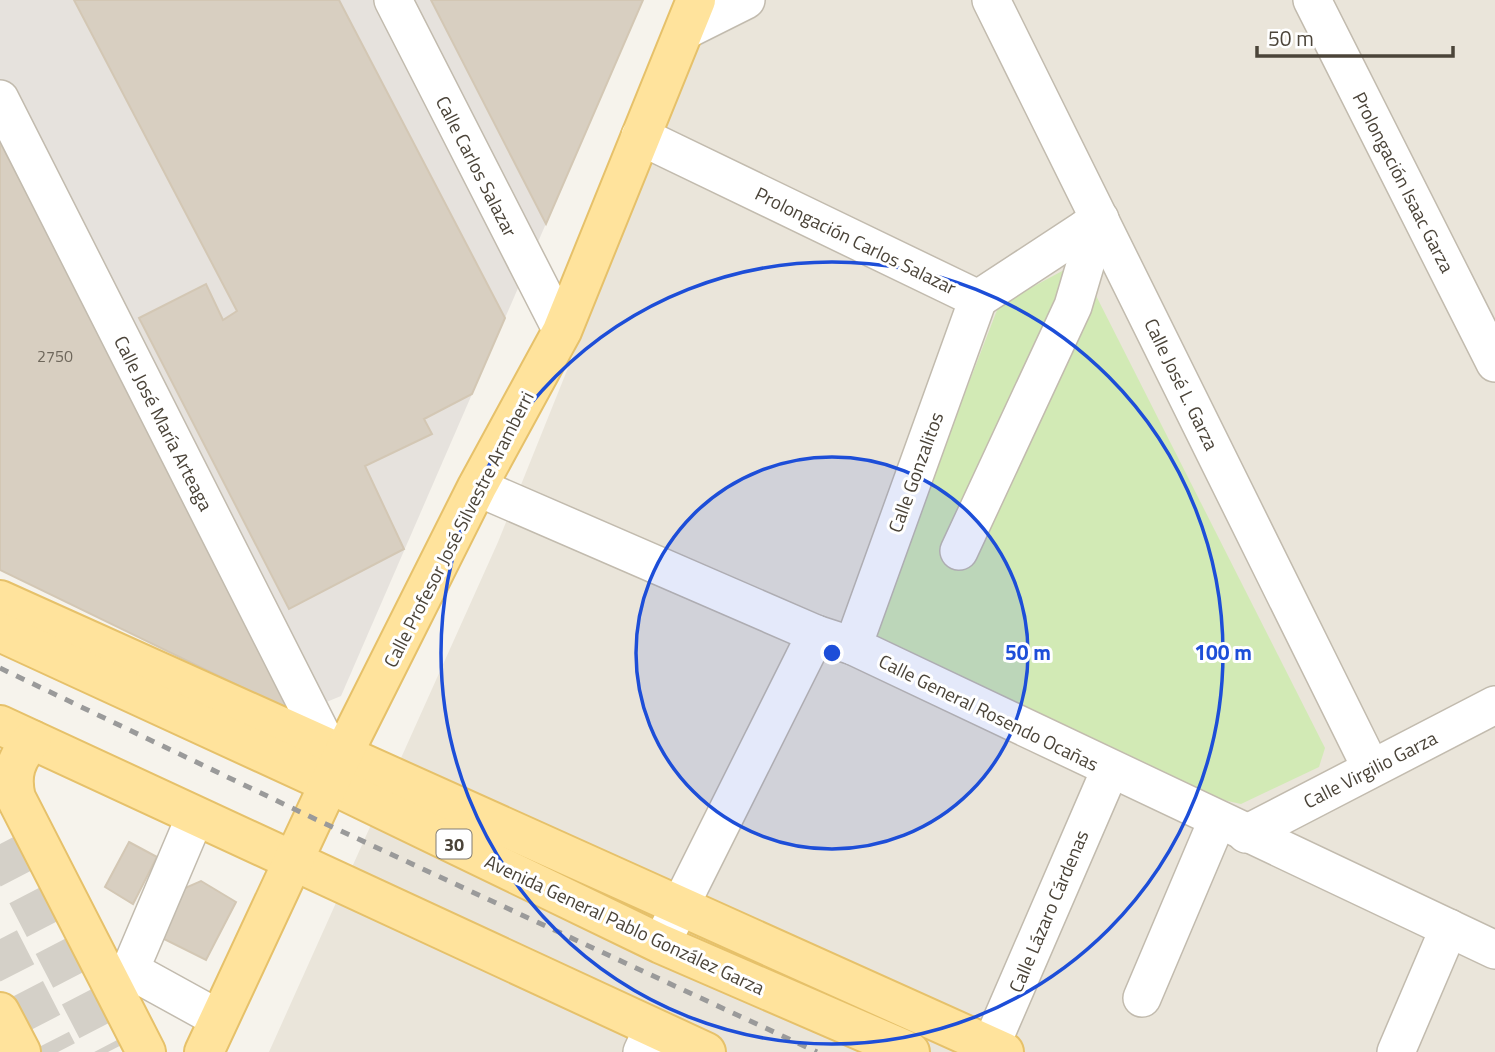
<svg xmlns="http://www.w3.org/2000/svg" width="1495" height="1052" font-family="'Titillium Web',sans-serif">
  <rect width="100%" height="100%" fill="#f6f3ec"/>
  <path fill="#eae5da" d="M716 0H1495V1052H269L498 542Z"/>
  <path fill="#e6e2dd" d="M0 0H643L341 696 297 714 0 570Z"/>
  <path fill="#d2eab5" d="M1079 262 1325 748 1319 767 1241 804 1223 800 871 636 999 305Z"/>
  <g fill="#d8cfc1" stroke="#d3c7b4" stroke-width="2">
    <path d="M74 0H339L505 318 472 394 424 419 432 434 365 466 404 549 289 609 139 318 206 284 223 320 237 311Z"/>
    <path d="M431 0H643L546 224Z"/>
    <path d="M0 142 297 714 0 570Z"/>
    <path d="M129 842 157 857 133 904 105 887Z"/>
    <path d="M201 881 236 902 206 960 160 937 176 892Z"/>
  </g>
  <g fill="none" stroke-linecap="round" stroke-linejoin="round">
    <g stroke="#d4d0c8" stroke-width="38" stroke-dasharray="38 19" stroke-linecap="butt">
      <path d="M0 844 108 1052"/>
      <path d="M0 939 58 1052"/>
    </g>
    <defs>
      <g id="minor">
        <path d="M393 0 562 331"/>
        <path d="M991 0 1371 768"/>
        <path d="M1312 0 1495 363"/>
        <path d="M686 30 746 0"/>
        <path d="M0 99 328 747"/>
        <path d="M640 136 978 299"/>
        <path d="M978 299 1100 219"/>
        <path d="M477 487 816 634 853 646 1495 950"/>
        <path d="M959 551 1073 306 1086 262V228"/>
        <path d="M853 646 978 299"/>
        <path d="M195 817 130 970 219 1019"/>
        <path d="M1246 834 1495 705"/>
        <path d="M661 944 816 634"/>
        <path d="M1142 998 1217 821"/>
        <path d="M642 1052 653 1028"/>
        <path d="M988 1052 1110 770"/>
        <path d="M1396 1052 1449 928"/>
      </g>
      <g id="major">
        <path d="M0 600 1004 1052"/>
        <path d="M0 632 328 783 661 944 910 1052"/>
        <path d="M0 725 706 1052"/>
        <path d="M32 740C16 759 10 774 16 798L146 1052"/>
        <path d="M0 1012 21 1052"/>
        <path d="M204 1052 343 754 477 487 562 331 696 0"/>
      </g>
    </defs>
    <use href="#minor" stroke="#c2bbae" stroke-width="40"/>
    <use href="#major" stroke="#e6c16a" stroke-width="42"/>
    <use href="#minor" stroke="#fff" stroke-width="37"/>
    <use href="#major" stroke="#ffe39c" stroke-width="38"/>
    <path stroke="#9a9a9a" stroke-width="5" stroke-dasharray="9 9" stroke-linecap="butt" d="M0 668 313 818 817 1052"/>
  </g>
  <circle cx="832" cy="653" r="196" fill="#1d4ed8" fill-opacity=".12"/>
  <g fill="none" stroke="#1d4ed8" stroke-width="3.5">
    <circle cx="832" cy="653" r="196"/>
    <circle cx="832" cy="653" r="391"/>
  </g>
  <g text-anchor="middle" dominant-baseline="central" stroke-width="6" stroke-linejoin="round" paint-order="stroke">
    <g font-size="16" fill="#6e675b">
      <text x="55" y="356">2750</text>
    </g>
    <rect fill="#fff" stroke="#817c74" stroke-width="2" x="436.5" y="829.5" width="35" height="29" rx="5"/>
    <g font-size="18" font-weight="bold" fill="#4b4439">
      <text x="454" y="844">30</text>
    </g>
    <g font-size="19" fill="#4b4439" stroke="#fff">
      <text transform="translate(477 166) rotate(63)">Calle Carlos Salazar</text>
      <text transform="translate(1404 182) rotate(63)">Prolongación Isaac Garza</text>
      <text transform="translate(856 240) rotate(26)">Prolongación Carlos Salazar</text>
      <text transform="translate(1182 384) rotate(64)">Calle José L. Garza</text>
      <text transform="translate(164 423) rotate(63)">Calle José María Arteaga</text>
      <text transform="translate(915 472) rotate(-70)">Calle Gonzalitos</text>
      <text transform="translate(458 529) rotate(-63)">Calle Profesor José Silvestre Aramberri</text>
      <text transform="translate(989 712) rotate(26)">Calle General Rosendo Ocañas</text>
      <text transform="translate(1370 769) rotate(-27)">Calle Virgilio Garza</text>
      <text transform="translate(1048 911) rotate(-67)">Calle Lázaro Cárdenas</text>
      <text transform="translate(625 924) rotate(25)">Avenida General Pablo González Garza</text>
    </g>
  </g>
  <circle cx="832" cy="653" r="10" fill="#1d4ed8" stroke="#fff" stroke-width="3.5"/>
  <g font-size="21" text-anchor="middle" font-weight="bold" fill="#1d4ed8" stroke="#fff" stroke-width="6" stroke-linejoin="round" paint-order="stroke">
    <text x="1028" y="660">50 m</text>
    <text x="1223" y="660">100 m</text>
  </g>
  <path d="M1257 46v10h196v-10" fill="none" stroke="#4b4439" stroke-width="3.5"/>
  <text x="1268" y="46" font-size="21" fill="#4b4439" stroke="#ffffff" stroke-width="5" paint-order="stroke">50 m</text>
</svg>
